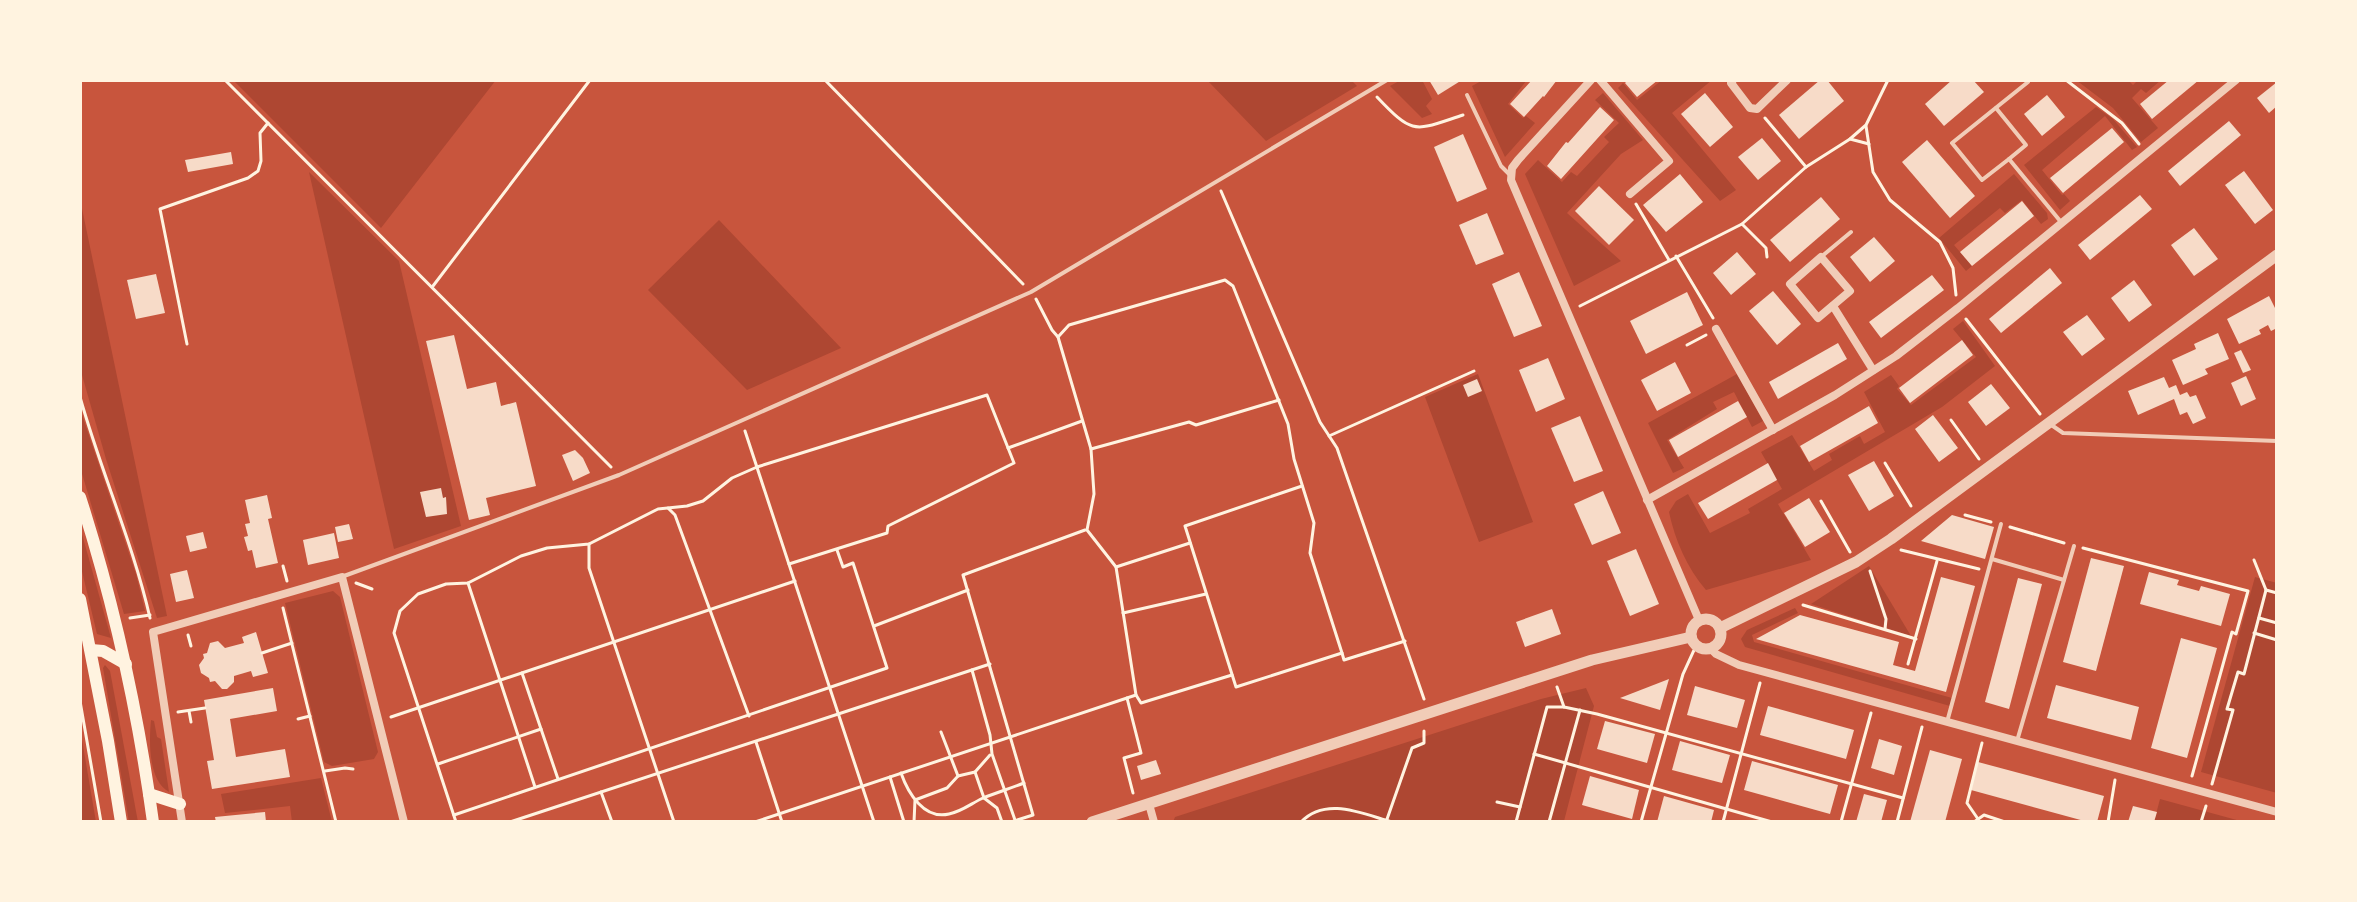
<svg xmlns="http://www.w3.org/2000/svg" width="2357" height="902" font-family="'Libre Baskerville',serif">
  <rect width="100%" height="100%" fill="#c8553d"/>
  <g fill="#ae4732">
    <path d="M233 80H496L381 228Z"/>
    <path d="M1207 80H1351L1357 86 1266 141Z"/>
    <path d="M1401 80H1422L1432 99 1426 106 1432 114 1422 118 1390 86Z"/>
    <path d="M1483 80H1527L1508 104 1523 118 1526 116 1535 123 1505 157 1472 86Z"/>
    <path d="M1662 80H1712L1672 113 1736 190 1720 201 1618 88 1623 83 1637 100Z"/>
    <path d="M2076 80H2128L2133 85 2138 80H2161L2146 93 2141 89 2132 98 2158 128 2141 142 2113 108Z"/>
    <path d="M1603 93 1643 140 1621 154 1567 213 1621 261 1574 286 1525 174 1538 160 1562 182 1571 172 1577 176 1609 142 1604 137 1619 123 1595 100Z"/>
    <path d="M2096 107 2113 119 2137 147 2132 150 2105 116 2042 170 2062 195 2064 194 2070 201 2060 210 2024 165Z"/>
    <path d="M309 172 399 261 461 526 394 549Z"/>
    <path d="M2014 174 2047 213 2048 219 2041 224 2022 200 2005 213 2000 208 1954 245 1972 266 1966 271 1939 238Z"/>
    <path d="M80 199 167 616 157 618 106 459 80 368Z"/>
    <path d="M719 220 841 348 747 390 648 290Z"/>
    <path d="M1963 321 1995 366 1942 407 1778 504 1811 560 1706 590C1687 568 1675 540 1669 512L1676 501 1688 494 1710 533 1750 513 1748 509 1782 489 1761 452 1792 435 1814 471 1832 460 1829 454 1860 436 1864 444 1885 432 1864 392 1891 375 1899 386 1897 389 1911 405 1976 357 1953 329Z"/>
    <path d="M1478 374 1533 522 1479 542 1425 397Z"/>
    <path d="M1737 374 1763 421 1752 427 1734 392 1713 402 1717 409 1667 440 1684 468 1673 473 1648 423Z"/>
    <path d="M80 409 136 574 145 611 124 614 80 467Z"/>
    <path d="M80 527 111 638 97 634 80 563Z"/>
    <path d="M1869 566 1911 636 1811 604Z"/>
    <path d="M2255 577 2277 583V793L2201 772Z"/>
    <path d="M333 591 340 597 378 752 374 759 332 766 324 762 285 603Z"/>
    <path d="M1795 608 1798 613 1752 635 1754 642 1952 698 1950 706 1745 647 1741 639 1747 630Z"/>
    <path d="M105 665 110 671 138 822H129L103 668Z"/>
    <path d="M1586 688 1594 706 1564 821 1566 822H1173L1175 817 1541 699Z"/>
    <path d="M151 720 154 721 157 737 161 739 169 792C148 780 149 742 151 720Z"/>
    <path d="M80 728 96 822H80Z"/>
    <path d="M321 778 332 822H292L290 806 225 813 221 794Z"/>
    <path d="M2160 799 2244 822H2154Z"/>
  </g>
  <g fill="#f7dbc8">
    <path d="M1429 80H1462L1438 95Z"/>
    <path d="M1532 80H1557L1544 97 1543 96 1524 117 1510 104Z"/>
    <path d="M1628 80H1658L1637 97 1625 83Z"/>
    <path d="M1820 80H1827L1844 101 1799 139 1779 115Z"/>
    <path d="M1952 80H1973L1984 92 1944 126 1925 104Z"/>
    <path d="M2169 80H2199L2152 119 2140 104Z"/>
    <path d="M2277 82V106L2269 113 2257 98Z"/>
    <path d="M1705 93 1733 127 1710 147 1681 114Z"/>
    <path d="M2047 95 2065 117 2042 136 2024 114Z"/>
    <path d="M1600 107 1614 120 1561 179 1547 166 1566 142 1568 143Z"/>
    <path d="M2229 121 2241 135 2180 186 2168 171Z"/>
    <path d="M2112 128 2124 142 2063 193 2050 178Z"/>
    <path d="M1463 134 1487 189 1457 202 1434 147Z"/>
    <path d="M1762 138 1781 161 1758 180 1738 157Z"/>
    <path d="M1927 140 1975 196 1950 218 1902 162Z"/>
    <path d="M231 152 233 164 188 172 185 160Z"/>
    <path d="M2244 171 2273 210 2255 224 2225 185Z"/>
    <path d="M1680 174 1703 202 1666 232 1643 205Z"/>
    <path d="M1599 186 1634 220 1609 245 1575 211Z"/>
    <path d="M2140 195 2152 209 2090 260 2078 245Z"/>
    <path d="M1821 197 1840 219 1790 262 1770 240Z"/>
    <path d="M2022 201 2034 216 1972 266 1960 252Z"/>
    <path d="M1487 213 1504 254 1476 265 1459 225Z"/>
    <path d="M2194 228 2218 259 2194 276 2171 245Z"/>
    <path d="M1874 237 1895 261 1870 282 1850 257Z"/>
    <path d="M1737 252 1756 274 1731 295 1713 273Z"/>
    <path d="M2050 268 2062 283 2001 333 1989 319Z"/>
    <path d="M1519 272 1542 326 1514 337 1492 284Z"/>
    <path d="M156 274 165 313 136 319 127 280Z"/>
    <path d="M1932 275 1944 290 1881 338 1869 322Z"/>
    <path d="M2134 280 2152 305 2129 322 2111 298Z"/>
    <path d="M1773 291 1801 324 1777 345 1749 311Z"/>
    <path d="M1687 292 1703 325 1646 354 1630 321Z"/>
    <path d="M2269 296 2277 312V328L2271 331 2268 325 2259 330 2261 334 2239 344 2227 319Z"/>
    <path d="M2087 315 2105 339 2082 356 2063 332Z"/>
    <path d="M2218 333 2229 359 2205 369 2208 374 2183 385 2172 360 2196 349 2194 344Z"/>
    <path d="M454 335 467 389 496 382 501 406 516 402 536 486 486 498 490 515 469 520 426 341Z"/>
    <path d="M1962 340 1973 355 1910 403 1899 388Z"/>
    <path d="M1838 343 1847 359 1778 399 1769 382Z"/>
    <path d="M2241 350 2251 370 2243 373 2234 353Z"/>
    <path d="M1548 358 1565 399 1536 412 1519 370Z"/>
    <path d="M1675 362 1691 393 1657 411 1641 380Z"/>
    <path d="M2246 376 2256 399 2241 406 2231 383Z"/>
    <path d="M2164 377 2169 388 2176 385 2180 395 2187 392 2190 397 2196 395 2206 418 2193 424 2187 412 2180 415 2174 399 2138 415 2128 391Z"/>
    <path d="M1477 379 1482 391 1468 397 1463 385Z"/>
    <path d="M1991 384 2010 408 1986 426 1968 402Z"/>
    <path d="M1738 401 1747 417 1678 457 1669 440Z"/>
    <path d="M1869 406 1878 423 1809 462 1800 446Z"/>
    <path d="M1933 415 1958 448 1939 462 1915 429Z"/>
    <path d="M1580 416 1603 471 1574 482 1551 428Z"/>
    <path d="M575 450 583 458 590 473 573 481 562 455Z"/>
    <path d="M1874 461 1894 496 1869 511 1848 475Z"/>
    <path d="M1768 463 1777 480 1708 519 1698 503Z"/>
    <path d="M441 488 443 498 446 497 447 514 426 517 420 492Z"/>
    <path d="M1603 491 1621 533 1592 545 1574 504Z"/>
    <path d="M267 495 272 518 268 519 278 563 256 568 252 550 248 551 244 537 248 536 245 524 250 523 245 500Z"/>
    <path d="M1809 498 1830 532 1805 547 1784 513Z"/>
    <path d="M1952 515 1994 527 1985 559 1921 541Z"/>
    <path d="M349 524 353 539 338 542 335 527Z"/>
    <path d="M203 532 207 548 190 552 186 536Z"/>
    <path d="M334 533 339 558 308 565 303 540Z"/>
    <path d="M1636 549 1659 604 1630 616 1607 561Z"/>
    <path d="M2091 558 2124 566 2096 671 2063 662Z"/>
    <path d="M187 570 194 598 176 602 170 574Z"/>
    <path d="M2149 572 2179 580 2177 585 2199 591 2201 586 2230 594 2221 626 2140 604Z"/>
    <path d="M1941 577 1975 586 1946 692 1756 639 1800 615 1899 642 1893 665 1915 671Z"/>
    <path d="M2018 578 2042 584 2009 709 1985 702Z"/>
    <path d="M1552 609 1561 634 1525 647 1516 622Z"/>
    <path d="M256 632 268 673 253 677 251 671 234 676V682L227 689H222L215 681 210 682 209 678 201 673 199 665 204 658 203 654 207 653 210 643 218 641 225 648 244 643 242 637Z"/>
    <path d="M2181 638 2217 648 2187 758 2151 748Z"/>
    <path d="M1669 679 1660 710 1620 698Z"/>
    <path d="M2056 685 2139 707 2131 740 2047 718Z"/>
    <path d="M1695 686 1745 700 1737 728 1687 715Z"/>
    <path d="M273 688 277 711 230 719 236 757 285 749 290 777 212 789 207 761 214 760 204 700Z"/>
    <path d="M1768 706 1854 730 1846 759 1760 735Z"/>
    <path d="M1605 721 1655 734 1647 763 1597 749Z"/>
    <path d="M1879 739 1902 746 1894 775 1871 768Z"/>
    <path d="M1680 741 1730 755 1722 783 1672 770Z"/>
    <path d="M1930 750 1962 759 1945 822H1910Z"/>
    <path d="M1156 760 1161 774 1141 780 1137 766Z"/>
    <path d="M1752 761 1838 785 1830 814 1744 790Z"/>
    <path d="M1978 762 2104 796 2097 822H2088L1971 790Z"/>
    <path d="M1590 776 1639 790 1632 819 1582 805Z"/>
    <path d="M1864 794 1887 800 1881 822H1856Z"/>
    <path d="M1664 796 1714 810 1711 822H1657Z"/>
    <path d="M2133 806 2157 812 2154 822H2128Z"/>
    <path d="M265 812 266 822H216L215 817Z"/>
  </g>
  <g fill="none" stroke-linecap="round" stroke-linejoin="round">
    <g stroke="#fff3e0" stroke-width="3">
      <path d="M225 80 611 467"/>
      <path d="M825 80 1023 284"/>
      <path d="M2066 80 2122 123 2139 144"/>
      <path d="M1377 97C1414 136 1414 131 1463 115"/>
      <path d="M1765 118 1806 167"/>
      <path d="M1866 126 1873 172 1890 200 1940 242 1953 268 1956 295"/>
      <path d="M1850 139 1869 144"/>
      <path d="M1221 191 1320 422 1337 448 1424 699"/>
      <path d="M1636 204 1669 260"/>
      <path d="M1742 224 1766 248 1767 257"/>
      <path d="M1676 256 1713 318"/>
      <path d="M433 286 590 80"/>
      <path d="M1036 299 1052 330 1058 337 1091 449 1094 494 1087 530 1116 567 1136 695 1141 703 1232 675"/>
      <path d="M1580 306 1742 224 1806 167 1850 139 1866 125 1888 80"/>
      <path d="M1966 319 2040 414"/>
      <path d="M1058 337 1069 325 1225 280 1233 286 1288 424 1294 459 1314 523 1310 553 1342 653"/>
      <path d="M187 344 160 209 248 178 258 171 261 161 260 133 268 123"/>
      <path d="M1687 345 1706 335"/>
      <path d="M80 397C101 472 133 543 150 618"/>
      <path d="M1951 420 1979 459"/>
      <path d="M745 431 874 822"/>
      <path d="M1329 436 1474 371"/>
      <path d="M1008 448 1082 421"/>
      <path d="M1091 449 1189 422 1196 425 1279 400"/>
      <path d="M1885 463 1911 506"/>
      <path d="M1302 486 1185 526 1236 687 1342 653 1344 660 1405 641"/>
      <path d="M1821 501 1850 552"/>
      <path d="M668 508 675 515 749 716"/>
      <path d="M1965 515 1991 522"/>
      <path d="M2010 527 2064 543"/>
      <path d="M589 544V568L674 822"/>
      <path d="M2083 548 2248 591 2236 634 2232 632 2192 776"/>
      <path d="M1901 550 1979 569"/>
      <path d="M2254 560 2266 590"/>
      <path d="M283 566 287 581"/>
      <path d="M1116 567 1190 543"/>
      <path d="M1870 571 1886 619 1885 629"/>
      <path d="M356 583 372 589"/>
      <path d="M468 583 535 787"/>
      <path d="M1803 605 1916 639"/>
      <path d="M283 608 336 822"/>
      <path d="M1123 613 1206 594"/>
      <path d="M130 618 150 615"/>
      <path d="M2259 618 2277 623"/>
      <path d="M874 626 968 590"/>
      <path d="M2254 633 2277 640"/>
      <path d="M188 635 191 646"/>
      <path d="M262 653 292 643"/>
      <path d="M1908 664 1937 561"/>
      <path d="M972 670 990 735 992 754 1015 820"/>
      <path d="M522 673 558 779"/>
      <path d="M1557 687 1564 707 1597 714 1903 798"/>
      <path d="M1127 698 1141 753 1124 758 1133 793"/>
      <path d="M80 701 101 822"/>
      <path d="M189 711 191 722"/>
      <path d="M178 712 205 708"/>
      <path d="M391 717 795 581"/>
      <path d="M298 719 310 716"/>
      <path d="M756 742 782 822"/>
      <path d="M1534 754 1772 822"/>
      <path d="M438 764 541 729"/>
      <path d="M325 771 345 768 353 769"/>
      <path d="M975 772 984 798 997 808 1002 822"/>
      <path d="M901 773C908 793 924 820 949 814 961 812 972 803 983 798 996 793 1011 788 1024 783"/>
      <path d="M958 776 975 772 990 755"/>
      <path d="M890 777 904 822"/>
      <path d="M2212 784 2233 710 2227 709 2238 672 2244 674 2266 590 2277 593"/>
      <path d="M601 792 612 822"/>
      <path d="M1497 802 1520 807"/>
      <path d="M454 815 887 668 853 563 843 567 837 550"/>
      <path d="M1978 819 1967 803 1982 743"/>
      <path d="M456 822 394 633 400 611 418 594 446 584 468 583 521 556 547 548 589 544 658 509 687 506 703 501 732 478 757 467 987 395 1014 463 888 526 887 533 789 564"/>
      <path d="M510 822 990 664"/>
      <path d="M755 822 1136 695"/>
      <path d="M914 822 915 800 947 788 958 776 941 732"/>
      <path d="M1011 822 1033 815 963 575 1085 530"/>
      <path d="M1301 822C1326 796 1363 814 1392 822"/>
      <path d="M1386 822 1412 748 1424 743V731"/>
      <path d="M1516 822 1547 707H1564"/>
      <path d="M1549 822 1580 710"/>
      <path d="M1641 822 1683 674 1694 650"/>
      <path d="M1723 822 1760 683"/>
      <path d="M1841 822 1871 713"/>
      <path d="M1897 822 1922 727"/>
      <path d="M1974 822 1984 815 2005 822"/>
      <path d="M2108 822 2115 780"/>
      <path d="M2201 822 2206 806"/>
    </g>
    <g stroke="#f1ccb7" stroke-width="4">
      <path d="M2028 82 1952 143 1982 180 2009 159 2061 222"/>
      <path d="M1467 95 1501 166 1509 174"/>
      <path d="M1996 108 2026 145 2009 159"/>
      <path d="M1821 257 1851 232"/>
      <path d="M2050 424 2063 433 2277 441"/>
      <path d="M1992 559 2064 580"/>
      <path d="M344 576 619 475 1031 292 1387 80"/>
      <path d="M1947 722 2001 524"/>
      <path d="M2017 741 2074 546"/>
    </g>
    <g stroke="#f1ccb7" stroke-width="8">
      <path d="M1591 80 1518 160 1512 168 1511 180 1699 620"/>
      <path d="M1600 80 1669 161 1630 194"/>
      <path d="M1733 80 1731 83 1750 108 1757 109 1787 80"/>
      <path d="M1821 257 1850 291 1818 318 1790 284Z"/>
      <path d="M1833 306 1873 370"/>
      <path d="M1716 329 1773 430"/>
      <path d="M1647 500 1835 395 1896 356 1958 308 2236 80"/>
      <path d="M1711 649 1716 654 1739 665 2277 812"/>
      <path d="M1149 804 1154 822"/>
      <path d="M182 822 153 632 342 577 404 822"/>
    </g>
    <g stroke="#f1ccb7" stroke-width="11">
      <circle cx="1706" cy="634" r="15"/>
      <path d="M1720 628 1856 562 1891 539 2277 255"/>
      <path d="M1092 822 1592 660 1691 637"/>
    </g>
    <g stroke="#fff3e0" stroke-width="12">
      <path d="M80 497C114 603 138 712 153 822"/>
      <path d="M80 599 108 741 121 822"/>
      <path d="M91 650 103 651 126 664"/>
      <path d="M149 794 180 804"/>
    </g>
  </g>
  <rect width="2357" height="902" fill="none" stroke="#fff3e0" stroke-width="164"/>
</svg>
